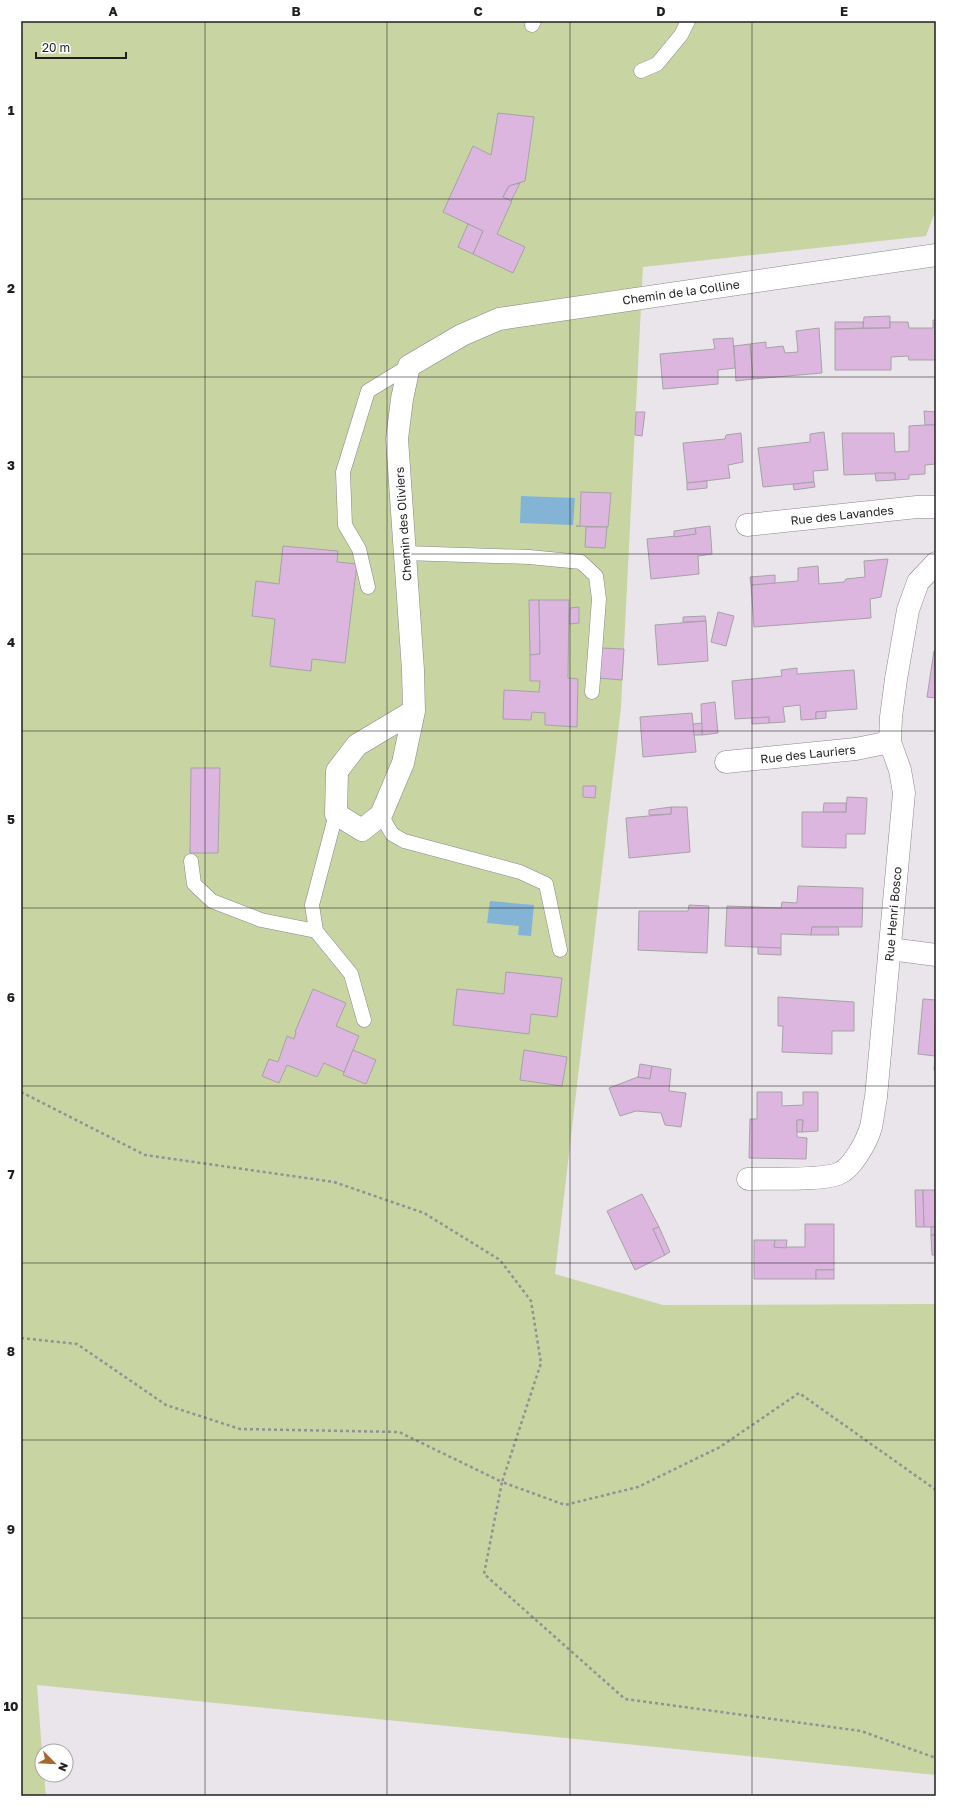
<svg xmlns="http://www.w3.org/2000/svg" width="957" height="1817" font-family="'Golos Text',sans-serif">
  <rect width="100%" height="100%" fill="#eae5ea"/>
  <path fill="#c8d4a2" d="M21 21H936V209L926 236 643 267 621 707 555 1274 663 1305 936 1304V1775L37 1685 42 1752V1775H44L46 1796H21Z"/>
  <g fill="#83b4d6">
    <path d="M521 496 575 498 573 525 520 523Z"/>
    <path d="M490 901 534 905 531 936 518 935 519 926 487 923Z"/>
  </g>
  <g fill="#ddb6e0" stroke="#a6a2a7">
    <path d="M498 113 534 117 525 181 509 186 503 197 512 201 497 234 525 247 513 273 473 254 483 231 443 212 473 146 491 155Z"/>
    <path d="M520 183 511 201 503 197 509 186Z"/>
    <path d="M468 224 483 231 473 254 458 247Z"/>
    <path d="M890 316V328H863L864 317Z"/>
    <path d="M933 320H936V360H909L908 356 891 357V370H835V329L890 328V322H908L909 328H933Z"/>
    <path d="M835 322H863V328L835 329Z"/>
    <path d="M819 328 822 373 753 379 750 344 766 342V348L783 346 785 353 798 352 796 331Z"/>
    <path d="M733 338 735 368 718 370V384L663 389 660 354 715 349 713 339Z"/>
    <path d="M750 344 753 379 736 381 734 346Z"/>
    <path d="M924 411 936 412V425H925Z"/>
    <path d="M636 412H645L642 436 635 435Z"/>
    <path d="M925 425H936V464L925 465V474L909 475V479L895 480V473L844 475 842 433H894L895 452 909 451V426Z"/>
    <path d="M824 432 828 470 813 471 814 482 763 487 758 448 810 442V434Z"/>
    <path d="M741 433 743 462 728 465 730 478 687 483 683 443 725 439 726 435Z"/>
    <path d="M875 473H895V480L876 481Z"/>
    <path d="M707 481V488L687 490V483Z"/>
    <path d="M814 482 815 487 794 490 793 484Z"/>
    <path d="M581 492 611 493 608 527 576 526H580Z"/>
    <path d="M710 526 712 554 698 556 699 574 651 579 647 539 696 534 695 528Z"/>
    <path d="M586 527H607L605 548 585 547Z"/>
    <path d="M695 528 696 534 674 537V531Z"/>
    <path d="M283 546 338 551 337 562 357 564 345 663 312 659 311 671 270 666 275 619 252 616 256 581 279 584Z"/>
    <path d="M888 559 881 597 870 599 871 618 754 627 751 585 798 581V568L818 566 819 584 844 582 846 579 865 577 864 561Z"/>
    <path d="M775 575V583L751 585 750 577Z"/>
    <path d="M529 600H539L540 654 530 655Z"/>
    <path d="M539 600H569L568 678 578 679 577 727 545 725V713L532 712 531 720 503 719 504 690 539 692 540 681H530V655L540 654Z"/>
    <path d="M579 607V623L569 624 570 608Z"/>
    <path d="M718 612 734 616 726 646 711 642Z"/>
    <path d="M705 616 706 621 683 622V617Z"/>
    <path d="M706 621 708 661 658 665 655 625Z"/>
    <path d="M601 648 624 649 622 680 598 678Z"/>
    <path d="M934 651 936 652V698L927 697Z"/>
    <path d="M797 668V674L854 670 857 709 816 712V719L801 720 800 705 783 707 785 722 769 723V717L735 719 732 681 782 676 781 670Z"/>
    <path d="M715 702 718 733 702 735 701 704Z"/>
    <path d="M826 711V718L816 719V712Z"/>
    <path d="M692 713 696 752 643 757 640 717Z"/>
    <path d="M769 717V723L752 724V718Z"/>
    <path d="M702 723V735H694L693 724Z"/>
    <path d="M191 768H220L218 853H190Z"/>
    <path d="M583 786H596L595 798 583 797Z"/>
    <path d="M847 797 867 798 865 834H846V848L802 847V812H846Z"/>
    <path d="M824 803H846V812H823Z"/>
    <path d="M671 807H687L690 852 629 858 626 818 671 814Z"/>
    <path d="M671 807V814L649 815V810Z"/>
    <path d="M798 886 863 888 862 927H812L811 935 781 934V948L725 946 727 906 781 908 782 902 797 903Z"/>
    <path d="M689 905 709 906 707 953 638 950 639 911H688Z"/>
    <path d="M812 927H838L839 935H811Z"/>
    <path d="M758 947 781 948V955L758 954Z"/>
    <path d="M506 972 562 978 557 1017 531 1014 529 1034 453 1025 457 989 504 994Z"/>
    <path d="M313 989 346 1003 336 1026 359 1036 344 1072 324 1063 317 1077 287 1065 279 1083 262 1076 269 1059 278 1062 287 1036 294 1039 296 1032H295Z"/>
    <path d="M778 997 854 1002V1031H832V1054L782 1052 783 1026H778Z"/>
    <path d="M923 999 936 1000 935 1056 918 1054Z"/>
    <path d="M936 1041V1070H934Z"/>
    <path d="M353 1050 376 1060 366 1084 343 1075Z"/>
    <path d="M524 1050 567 1057 562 1086 520 1080Z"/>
    <path d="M640 1064 652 1066 650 1079 638 1077Z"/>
    <path d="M652 1066 671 1069 669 1091 686 1093 681 1127 665 1125 661 1113 636 1111 620 1116 609 1088 638 1077 650 1079Z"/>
    <path d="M757 1092H782V1106L803 1105V1092H818V1131L802 1132 803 1120H797V1137L807 1138 806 1159 749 1158 750 1119H757Z"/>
    <path d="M797 1120H803L802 1132H797Z"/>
    <path d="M915 1190H923L924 1227H916Z"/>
    <path d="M923 1190H936V1227H924Z"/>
    <path d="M642 1194 659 1227 653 1229 665 1255 635 1270 607 1211Z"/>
    <path d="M805 1224H834V1270H816V1279H754V1240H775L774 1247H805Z"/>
    <path d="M659 1227 670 1252 665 1255 653 1229Z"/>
    <rect x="931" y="1227" width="5" height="8"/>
    <path d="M931 1235H936V1255H932Z"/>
    <path d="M775 1240H787L786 1248 774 1247Z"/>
    <rect x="816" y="1270" width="18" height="9"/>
  </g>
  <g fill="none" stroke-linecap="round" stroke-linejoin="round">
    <defs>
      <g id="service">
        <path d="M532 25 534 21"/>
        <path d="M641 71 657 64 681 35 688 21"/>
        <path d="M404 553 529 557 581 562 596 576 599 599 592 692"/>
        <path d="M368 587 359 549 345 525 343 472 368 391 409 366"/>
        <path d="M336 814 312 905 316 931 351 974 364 1020"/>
        <path d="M381 815 392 834 404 841 520 872 546 884 560 950"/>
        <path d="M191 861 194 884 212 901 261 920 316 931"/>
      </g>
      <g id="minor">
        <path d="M747 525 917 507H936"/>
        <path d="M414 711 357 745 337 771 336 814 362 830 381 815 403 763 414 711 413 670 397 439 402 399 409 366 462 335 499 319 936 255"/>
        <path d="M726 762 856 749 890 742"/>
        <path d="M890 949 936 955"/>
        <path d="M748 1179C771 1178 818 1181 838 1174 852 1169 867 1141 871 1127 873 1118 874 1107 876 1097L904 793 900 770 890 742 891 717 896 679 908 610 918 582 936 563"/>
      </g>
    </defs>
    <use href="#service" stroke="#8a868a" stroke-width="15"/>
    <use href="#minor" stroke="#8a868a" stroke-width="23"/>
    <g stroke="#949094" stroke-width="2.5" stroke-dasharray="3 3" stroke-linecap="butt">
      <path d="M21 1092 145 1155 334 1182 424 1213 500 1260 531 1301 541 1363 502 1482 565 1505 638 1487 720 1447 799 1393 936 1490"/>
      <path d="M21 1338 77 1344 166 1405 240 1429 399 1432 502 1482 484 1574 625 1699 861 1731 936 1758"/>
    </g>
    <use href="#service" stroke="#fff" stroke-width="14"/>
    <use href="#minor" stroke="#fff" stroke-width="22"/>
  </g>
  <path fill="none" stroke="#201e20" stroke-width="1" stroke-opacity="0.55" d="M205 21V1796M387 21V1796M570 21V1796M752 21V1796M21 199H936M21 377H936M21 554H936M21 731H936M21 908H936M21 1086H936M21 1263H936M21 1440H936M21 1618H936"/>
  <g text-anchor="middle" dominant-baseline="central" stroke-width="3.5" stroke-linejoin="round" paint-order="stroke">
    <g font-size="12" fill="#201e20" stroke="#fff">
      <text transform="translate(681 292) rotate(-8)">Chemin de la Colline</text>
      <text transform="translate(842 515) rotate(-6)">Rue des Lavandes</text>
      <text transform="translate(403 524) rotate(-94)">Chemin des Oliviers</text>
      <text transform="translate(808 754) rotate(-6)">Rue des Lauriers</text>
      <text transform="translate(893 914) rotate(-85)">Rue Henri Bosco</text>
    </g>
  </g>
  <rect width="957" height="1817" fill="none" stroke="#ffffff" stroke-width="44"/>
  <g transform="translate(54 1763) rotate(114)"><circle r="19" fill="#ffffff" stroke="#a6a5a6"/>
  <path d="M0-3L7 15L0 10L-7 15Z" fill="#a7662f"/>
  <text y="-6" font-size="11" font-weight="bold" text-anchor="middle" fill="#201e20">N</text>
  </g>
  <path d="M36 52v6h90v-6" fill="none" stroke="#201e20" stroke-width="2"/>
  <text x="42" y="52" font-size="12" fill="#201e20" stroke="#ffffff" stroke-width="3" paint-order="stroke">20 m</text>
  <rect x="22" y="22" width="913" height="1773" fill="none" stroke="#201e20" stroke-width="1.5"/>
  <g font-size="13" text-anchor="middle" font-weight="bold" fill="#201e20">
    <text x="113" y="16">A</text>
    <text x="296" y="16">B</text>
    <text x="478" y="16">C</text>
    <text x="661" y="16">D</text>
    <text x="844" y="16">E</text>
    <text x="11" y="115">1</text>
    <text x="11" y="293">2</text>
    <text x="11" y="470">3</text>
    <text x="11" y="647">4</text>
    <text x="11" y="824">5</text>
    <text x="11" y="1002">6</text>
    <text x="11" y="1179">7</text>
    <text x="11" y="1356">8</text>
    <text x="11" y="1534">9</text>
    <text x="11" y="1711">10</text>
  </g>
</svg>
